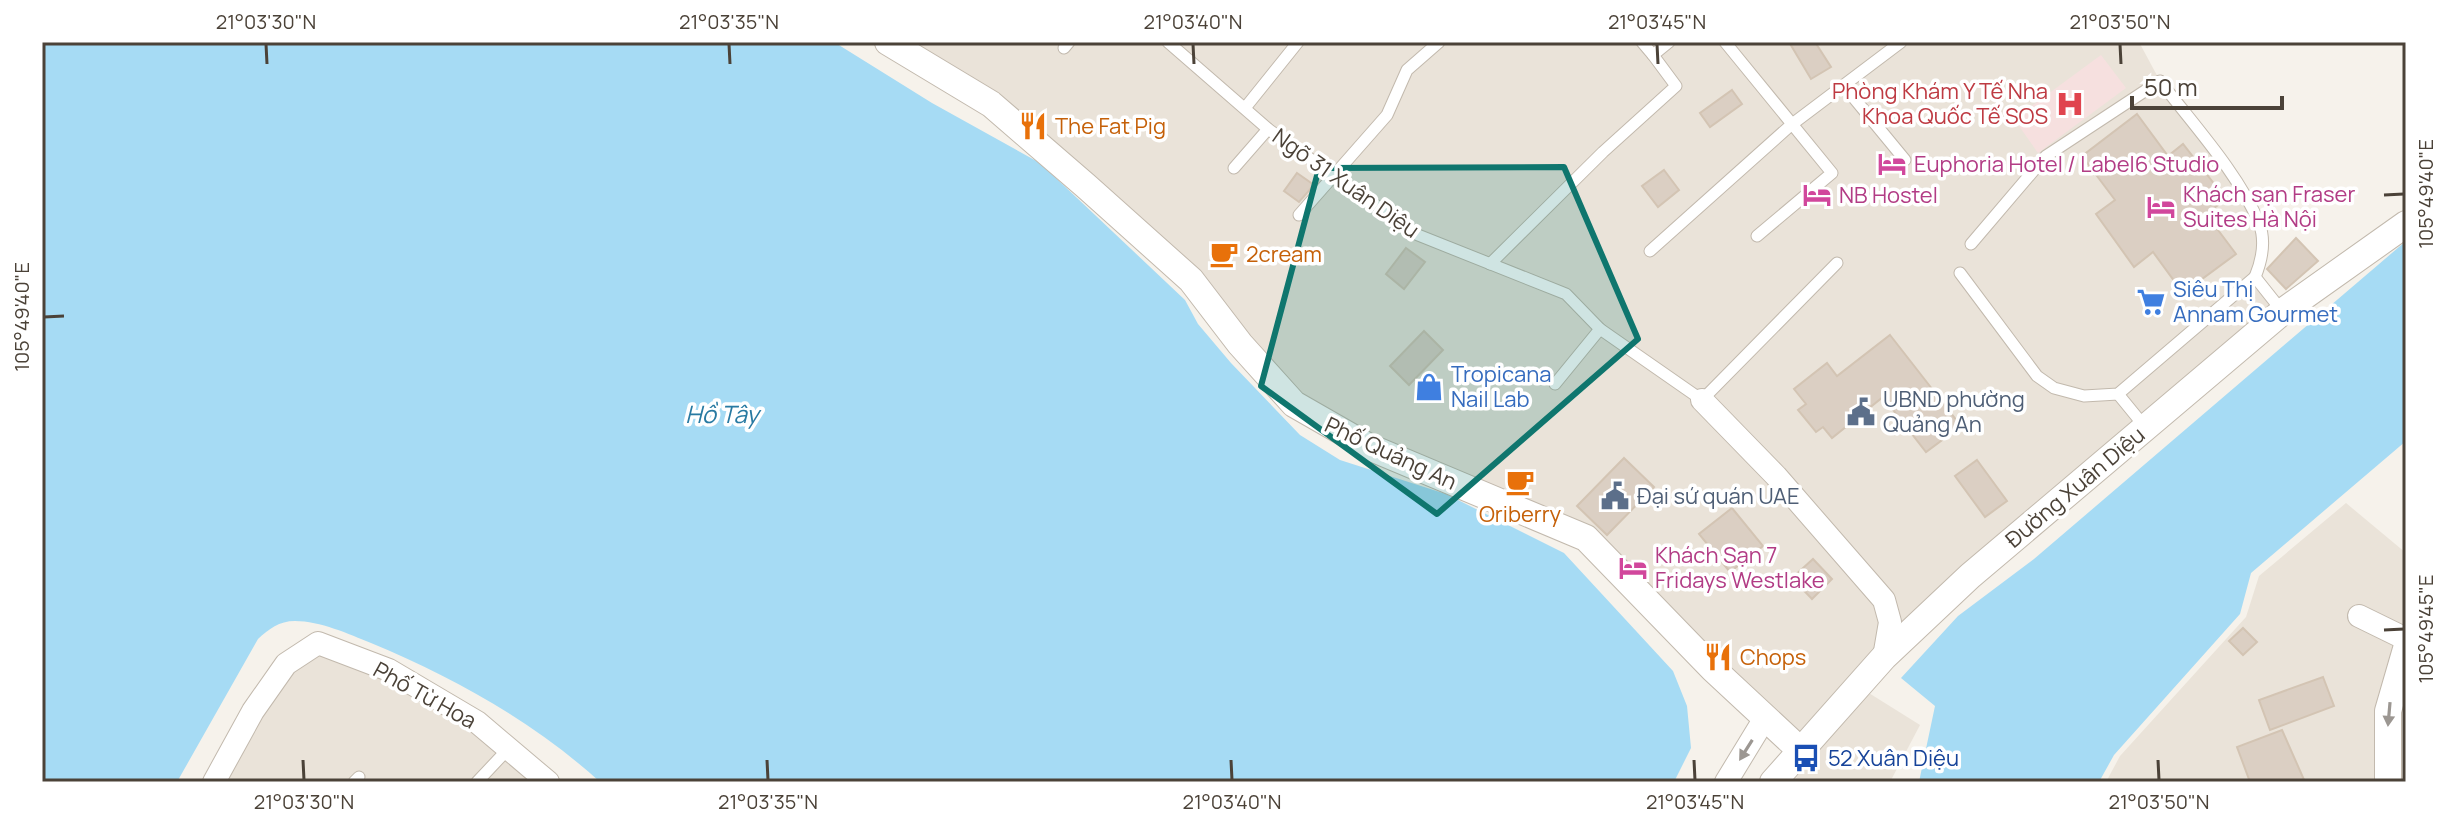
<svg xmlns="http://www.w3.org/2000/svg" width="2448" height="824" font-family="Manrope,sans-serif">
  <rect width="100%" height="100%" fill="#f6f2eb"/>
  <g fill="#eae3d9">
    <path d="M887 42H2139L2160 81 2260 225 2263 252 2250 282 2282 312 2145 427 1799 749 1586 538 1294 404 1191 280 991 104Z"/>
    <path d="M2346 503 2406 553V649L2388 782H2106L2120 756 2246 617 2259 576Z"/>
    <path d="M318 643 389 670 548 782H214L253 711Z"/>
    <path d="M1864 690 1920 725 1890 782H1793Z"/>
  </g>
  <path fill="#f6e0df" d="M2101 55 2126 88 2038 153 2014 119Z"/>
  <g fill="#a6dbf4">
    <path d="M42 42H834L932 103 1040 163 1185 300 1198 324 1231 363 1300 435 1340 460 1446 494 1564 553 1673 671 1687 706 1691 748 1674 782H600C534 722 453 677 371 643 349 634 320 621 295 621 279 621 269 629 258 639L177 782H42Z"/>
    <path d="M2406 241V441L2251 573 2240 614 2114 755 2099 782H1919L1935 706 1901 678 1958 616 2034 559Z"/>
  </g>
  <g fill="#dbcfc3" stroke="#d3c4b3" stroke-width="2">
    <path d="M1789 42H1815L1831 67 1811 79Z"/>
    <path d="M1732 90 1742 104 1710 127 1700 113Z"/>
    <path d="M2137 114 2168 156 2183 144 2226 199 2206 214 2236 254 2183 293 2153 252 2134 267 2096 214 2115 200 2082 156Z"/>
    <path d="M1664 170 1679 190 1658 207 1642 186Z"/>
    <path d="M1297 173 1314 185 1299 202 1284 191Z"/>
    <path d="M2296 238 2318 261 2286 289 2267 269Z"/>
    <path d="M1406 248 1425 262 1404 289 1386 274Z"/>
    <path d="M1424 331 1443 350 1409 385 1390 366Z"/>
    <path d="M1890 335 1961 426 1926 452 1883 397 1832 438 1823 427 1816 432 1798 410 1806 404 1794 389 1827 363 1837 376Z"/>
    <path d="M1624 458 1654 487 1607 535 1577 506Z"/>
    <path d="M1977 460 2007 501 1985 517 1955 476Z"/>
    <path d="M1732 508 1763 546 1730 572 1699 534Z"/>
    <path d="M1813 559 1832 579 1812 599 1792 578Z"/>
    <path d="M2243 628 2257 642 2243 655 2229 641Z"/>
    <path d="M2323 677 2334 706 2270 730 2259 700Z"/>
    <path d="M2282 730 2305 782H2250L2237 747Z"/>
  </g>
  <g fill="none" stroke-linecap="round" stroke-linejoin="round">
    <defs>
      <g id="service">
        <path d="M1168 42 1268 129 1418 235 1566 294 1600 329 1702 400 1837 263"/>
        <path d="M1642 42 1653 55"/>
        <path d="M1725 42 1832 173 1757 236"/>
        <path d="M1064 48 1069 42"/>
        <path d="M1844 86 1905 160"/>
        <path d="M1245 108 1298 42"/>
        <path d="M1234 168 1268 129"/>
        <path d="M1299 215 1387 115 1407 70 1439 42"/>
        <path d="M1971 244 2046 156 2160 81C2192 123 2239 174 2259 223 2266 241 2262 260 2255 277"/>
        <path d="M1650 251 1791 125 1901 42"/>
        <path d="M1490 264 1603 152 1676 86 1653 55 1669 42"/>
        <path d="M1960 273 2037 376 2054 388 2084 396 2118 394 2255 277 2282 311"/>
        <path d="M1555 384 1600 329"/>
        <path d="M2118 394 2145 427"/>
        <path d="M354 782 359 777"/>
        <path d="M477 782 509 748"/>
      </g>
      <g id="minor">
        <path d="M1702 400 1776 476 1884 600 1890 622 1884 657"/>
        <path d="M2359 616 2406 639"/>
        <path d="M214 782 253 711 286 664 318 643 389 670 477 722 548 782"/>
        <path d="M1726 782 1765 718"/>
      </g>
      <g id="tertiary">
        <path d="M888 42 991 104 1086 186 1191 280 1240 344 1294 404 1369 447 1586 538 1713 669 1799 749"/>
        <path d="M1773 782 1884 657 1970 576 2282 312 2406 224"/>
        <path d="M2388 782V711L2406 649"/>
      </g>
    </defs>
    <use href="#service" stroke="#c2b9ad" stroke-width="13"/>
    <use href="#minor" stroke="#c2b9ad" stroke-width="24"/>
    <use href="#tertiary" stroke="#c2b9ad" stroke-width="28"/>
    <use href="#service" stroke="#fff" stroke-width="11"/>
    <use href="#minor" stroke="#fff" stroke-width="22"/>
    <use href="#tertiary" stroke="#fff" stroke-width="26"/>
  </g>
  <defs><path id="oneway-solid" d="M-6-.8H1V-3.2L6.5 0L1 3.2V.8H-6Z" transform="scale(2)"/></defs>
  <g fill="#9c9792">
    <use href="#oneway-solid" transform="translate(2389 714) rotate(95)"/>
    <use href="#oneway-solid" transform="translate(1746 750) rotate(122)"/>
  </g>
  <path fill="#0f766e" fill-opacity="0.2" stroke="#0f766e" stroke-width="6" stroke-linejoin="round" d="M1564 167 1638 339 1437 514 1261 386 1319 168Z"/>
  <path fill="none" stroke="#4b4238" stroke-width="3" d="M266 44 267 64M729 44 730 64M1193 44 1194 64M1657 44 1658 64M2120 44 2121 64M2384 195 2404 194M44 317 64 316M2384 630 2404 629M303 760 304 780M767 760 768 780M1231 760 1232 780M1694 760 1695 780M2158 760 2159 780"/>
  <defs>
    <symbol id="hospital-bare" viewBox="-9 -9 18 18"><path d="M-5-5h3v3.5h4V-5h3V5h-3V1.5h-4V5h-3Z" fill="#e0444e" stroke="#fff" stroke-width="2.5" paint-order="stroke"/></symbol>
    <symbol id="restaurant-bare" viewBox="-9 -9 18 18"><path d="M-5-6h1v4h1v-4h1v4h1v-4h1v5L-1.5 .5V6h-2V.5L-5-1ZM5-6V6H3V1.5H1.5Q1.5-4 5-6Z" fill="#e8710a" stroke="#fff" stroke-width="2.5" paint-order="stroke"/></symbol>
    <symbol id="hotel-bare" viewBox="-9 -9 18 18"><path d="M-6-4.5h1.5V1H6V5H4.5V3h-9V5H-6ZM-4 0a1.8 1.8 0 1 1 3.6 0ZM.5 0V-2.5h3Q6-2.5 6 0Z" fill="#d1479c" stroke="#fff" stroke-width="2.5" paint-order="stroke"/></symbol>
    <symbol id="cafe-bare" viewBox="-9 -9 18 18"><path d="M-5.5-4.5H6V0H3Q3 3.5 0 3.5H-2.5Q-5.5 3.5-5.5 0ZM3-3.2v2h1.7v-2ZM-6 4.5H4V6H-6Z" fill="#e8710a" stroke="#fff" stroke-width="2.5" paint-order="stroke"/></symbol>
    <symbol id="supermarket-bare" viewBox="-9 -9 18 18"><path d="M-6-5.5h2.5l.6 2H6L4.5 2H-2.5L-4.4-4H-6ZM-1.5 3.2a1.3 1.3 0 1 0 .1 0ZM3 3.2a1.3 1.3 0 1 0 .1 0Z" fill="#3f7fe0" stroke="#fff" stroke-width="2.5" paint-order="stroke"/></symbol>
    <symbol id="shop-bare" viewBox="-9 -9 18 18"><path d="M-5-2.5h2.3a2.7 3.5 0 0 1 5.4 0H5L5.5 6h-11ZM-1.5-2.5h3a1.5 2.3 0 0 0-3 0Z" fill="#3f7fe0" stroke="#fff" stroke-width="2.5" paint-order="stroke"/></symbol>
    <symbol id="civic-bare" viewBox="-9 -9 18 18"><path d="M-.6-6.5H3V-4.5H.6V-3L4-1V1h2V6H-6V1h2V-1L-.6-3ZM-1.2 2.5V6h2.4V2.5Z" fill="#5c6f8a" stroke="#fff" stroke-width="2.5" paint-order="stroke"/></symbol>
    <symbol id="bus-bare" viewBox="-9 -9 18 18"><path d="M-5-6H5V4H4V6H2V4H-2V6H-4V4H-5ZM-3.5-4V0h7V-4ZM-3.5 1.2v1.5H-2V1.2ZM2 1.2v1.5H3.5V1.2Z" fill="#1a4fb4" stroke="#fff" stroke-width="2.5" paint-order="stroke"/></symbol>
  </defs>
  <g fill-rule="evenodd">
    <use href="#hospital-bare" x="2050" y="84" width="40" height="40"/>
    <use href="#restaurant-bare" x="1013" y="106" width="40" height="40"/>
    <use href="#hotel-bare" x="1872" y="144" width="40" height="40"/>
    <use href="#hotel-bare" x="1797" y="175" width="40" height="40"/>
    <use href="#hotel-bare" x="2141" y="187" width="40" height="40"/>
    <use href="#cafe-bare" x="1204" y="234" width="40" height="40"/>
    <use href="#supermarket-bare" x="2131" y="282" width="40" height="40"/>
    <use href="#shop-bare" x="1409" y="367" width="40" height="40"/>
    <use href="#civic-bare" x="1841" y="392" width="40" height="40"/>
    <use href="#cafe-bare" x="1500" y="462" width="40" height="40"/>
    <use href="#civic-bare" x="1595" y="476" width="40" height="40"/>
    <use href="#hotel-bare" x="1613" y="548" width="40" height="40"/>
    <use href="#restaurant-bare" x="1698" y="637" width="40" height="40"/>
    <use href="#bus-bare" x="1786" y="738" width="40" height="40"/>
  </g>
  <g text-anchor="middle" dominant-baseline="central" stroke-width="7" stroke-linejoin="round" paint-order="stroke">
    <g font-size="22" fill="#be3a42" stroke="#fff" text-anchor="end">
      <text x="2048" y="91">Phòng Khám Y Tế Nha<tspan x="2048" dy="25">Khoa Quốc Tế SOS</tspan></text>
    </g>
    <g font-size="22" fill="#c56008" stroke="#fff" text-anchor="start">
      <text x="1055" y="126">The Fat Pig</text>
      <text x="1246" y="254">2cream</text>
      <text x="1520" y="514" text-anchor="middle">Oriberry</text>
      <text x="1740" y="657">Chops</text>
    </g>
    <g font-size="22" fill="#b23c85" stroke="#fff" text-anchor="start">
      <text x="1914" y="164">Euphoria Hotel / Label6 Studio</text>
      <text x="2183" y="194">Khách sạn Fraser<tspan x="2183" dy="25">Suites Hà Nội</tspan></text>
      <text x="1839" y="195">NB Hostel</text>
      <text x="1655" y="555">Khách Sạn 7<tspan x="1655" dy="25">Fridays Westlake</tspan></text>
    </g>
    <g font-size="22" fill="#4b4238" stroke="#fff">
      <text transform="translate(1346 183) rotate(35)">Ngõ 31 Xuân Diệu</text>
      <text transform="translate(1391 453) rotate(25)">Phố Quảng An</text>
      <text transform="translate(2075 487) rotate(-40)">Đường Xuân Diệu</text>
      <text transform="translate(425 695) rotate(29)">Phố Từ Hoa</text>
    </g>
    <g font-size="22" fill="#366cbe" stroke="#fff" text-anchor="start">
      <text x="2173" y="289">Siêu Thị<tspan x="2173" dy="25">Annam Gourmet</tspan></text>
      <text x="1451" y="374">Tropicana<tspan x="1451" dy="25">Nail Lab</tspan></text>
    </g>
    <g font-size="22" fill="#4e5e75" stroke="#fff" text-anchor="start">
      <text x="1883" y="399">UBND phường<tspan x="1883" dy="25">Quảng An</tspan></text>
      <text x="1637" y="496">Đại sứ quán UAE</text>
    </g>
    <g font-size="22" fill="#164399" stroke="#fff" text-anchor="start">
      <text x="1828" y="758">52 Xuân Diệu</text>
    </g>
    <g font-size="24" font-style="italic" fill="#287aa2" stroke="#fff">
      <text x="722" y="413">Hồ Tây</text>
    </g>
  </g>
  <rect width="2448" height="824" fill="none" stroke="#ffffff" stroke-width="88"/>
  <path d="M2132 96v12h150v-12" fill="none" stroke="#4b4238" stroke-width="4"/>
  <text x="2144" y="96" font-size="24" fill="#4b4238" stroke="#ffffff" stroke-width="6" paint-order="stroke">50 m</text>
  <rect x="44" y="44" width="2360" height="736" fill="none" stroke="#4b4238" stroke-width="3"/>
  <g font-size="20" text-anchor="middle" fill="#4b4238">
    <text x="266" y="29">21°03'30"N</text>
    <text x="729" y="29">21°03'35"N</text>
    <text x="1193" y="29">21°03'40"N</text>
    <text x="1657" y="29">21°03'45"N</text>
    <text x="2120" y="29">21°03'50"N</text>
    <text transform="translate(2426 194) rotate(-90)" y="7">105°49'40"E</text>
    <text transform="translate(22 317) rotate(-90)" y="7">105°49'40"E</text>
    <text transform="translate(2426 629) rotate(-90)" y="7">105°49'45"E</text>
    <text x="304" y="809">21°03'30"N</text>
    <text x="768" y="809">21°03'35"N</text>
    <text x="1232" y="809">21°03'40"N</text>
    <text x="1695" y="809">21°03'45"N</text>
    <text x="2159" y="809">21°03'50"N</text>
  </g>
</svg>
